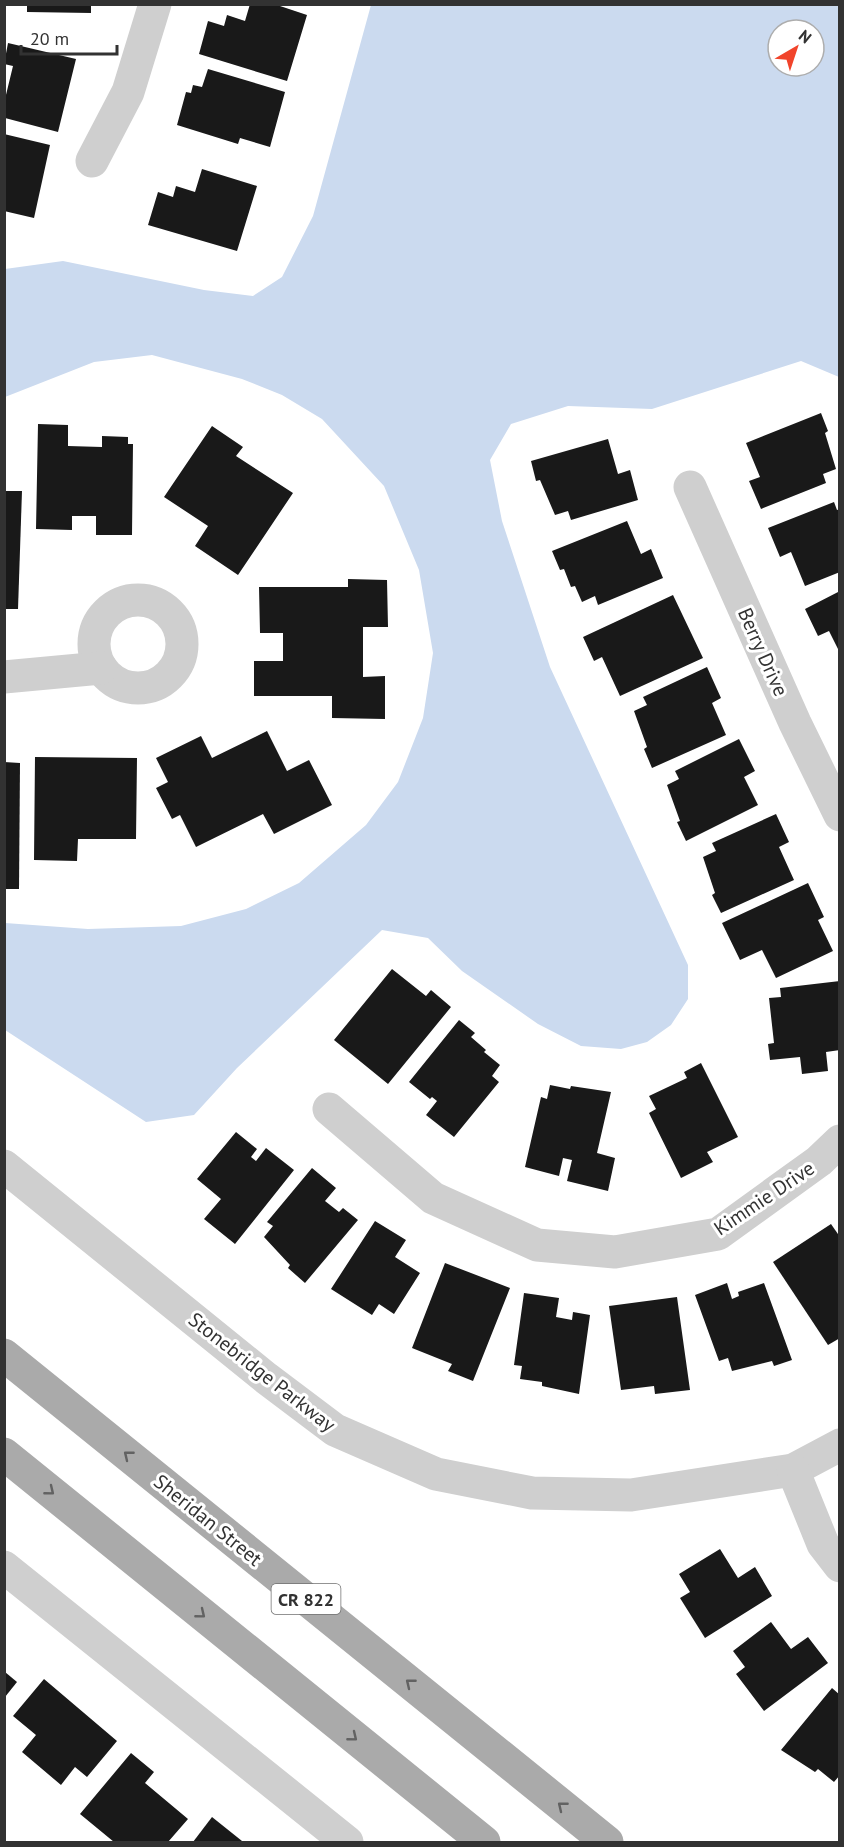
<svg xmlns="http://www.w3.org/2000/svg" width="844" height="1847" font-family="'PT Sans',sans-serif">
  <rect width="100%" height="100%" fill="#fff"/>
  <path fill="#cbdaef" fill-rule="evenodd" d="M371 5H839V377L801 361 652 409 568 406 511 424 490 460 502 521 550 667 688 965V999L671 1025 647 1042 621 1049 581 1046 538 1024 462 971 428 938 382 930 237 1068 194 1115 146 1122 5 1030V923L88 929 181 926 246 909 299 883 366 825 398 782 423 718 433 653 419 570 384 486 322 419 282 395 242 379 152 355 94 362 5 397V269L63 261 204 290 253 296 282 277 313 216ZM778 30H814V66H778Z"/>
  <g fill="#191919">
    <path d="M27 4H91V13L27 12Z"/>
    <path d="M250 4H274L307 15 287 81 199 54 208 21 224 26 227 15 245 21Z"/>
    <path d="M8 43 76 59 58 132 5 118V99L13 66 4 64Z"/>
    <path d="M208 69 285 92 270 147 240 138 238 144 177 125 186 92 191 93 193 85 202 87Z"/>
    <path d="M4 134 50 145 34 218 4 211Z"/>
    <path d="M202 169 257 186 237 251 148 225 158 192 173 197 176 186 195 192Z"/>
    <path d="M821 413 828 431 825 433 836 469 823 474 826 483 761 509 749 481 760 477 746 443Z"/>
    <path d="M38 424 68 425V446L102 447V436L128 437V444H133L132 535H96V516H72V530L36 529Z"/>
    <path d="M212 426 243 447 236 456 293 493 238 575 195 546 208 526 164 497Z"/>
    <path d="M608 439 618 474 630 470 638 500 571 520 568 511 555 515 540 480 536 481 531 461Z"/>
    <path d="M4 491H22L18 609H4Z"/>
    <path d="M834 502 837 510 840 509V572L805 586 791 552 780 557 768 528Z"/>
    <path d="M627 521 641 554 651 549 663 578 598 605 595 596 582 602 575 586 571 587 564 569 560 570 552 551Z"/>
    <path d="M348 579 387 580 388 627H363V677L385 676V719L332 718V696H254V661H283V633H260L259 587H348Z"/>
    <path d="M840 591V653L829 631 818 636 805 609Z"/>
    <path d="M673 595 703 658 620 696 602 657 594 661 583 637Z"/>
    <path d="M707 667 721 698 712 703 726 735 652 768 644 749 647 747 634 711 647 705 643 697Z"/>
    <path d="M267 731 287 771 309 760 332 805 274 834 263 814 196 847 180 815 172 819 156 788 168 782 156 758 201 736 212 758Z"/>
    <path d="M739 739 755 771 744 777 758 805 686 841 677 822 680 821 667 785 679 779 675 771Z"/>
    <path d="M35 757 137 758 136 839H78L77 861 34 860Z"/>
    <path d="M4 762 20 763 19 889H4Z"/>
    <path d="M776 814 789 842 779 847 794 880 721 913 712 895 715 893 703 857 716 851 712 843Z"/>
    <path d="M808 883 824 917 818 920 833 951 776 978 762 950 740 960 722 923Z"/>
    <path d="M392 969 426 996 431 990 451 1007 388 1084 334 1040Z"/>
    <path d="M840 981V1050L826 1052 828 1071 802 1074 800 1057 770 1060 768 1044 774 1043 769 998 781 997 780 988Z"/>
    <path d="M459 1020 475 1033 471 1037 486 1050 484 1052 500 1065 492 1076 499 1082 454 1137 426 1115 437 1101 432 1097 430 1099 409 1082Z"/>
    <path d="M701 1063 738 1137 707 1152 713 1162 681 1178 649 1113 656 1109 649 1096 687 1078 684 1072Z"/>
    <path d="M550 1085 570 1089 571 1086 611 1092 597 1153 615 1158 608 1191 567 1181 572 1160 563 1158 559 1176 525 1167 541 1097 547 1099Z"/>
    <path d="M236 1132 257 1149 251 1157 256 1161 266 1148 294 1170 235 1244 204 1219 221 1199 197 1179Z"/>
    <path d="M312 1168 336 1188 325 1201 339 1212 343 1208 358 1220 305 1283 288 1268 290 1265 264 1237 273 1226 267 1222Z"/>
    <path d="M375 1221 406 1240 395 1257 420 1273 394 1314 379 1304 372 1315 331 1289Z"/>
    <path d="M831 1224 840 1237V1338L828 1345 773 1262Z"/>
    <path d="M445 1263 510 1288 473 1381 448 1371 452 1364 412 1348Z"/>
    <path d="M727 1283 732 1299 739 1296 738 1292 764 1283 792 1360 774 1366 772 1361 732 1371 728 1358 719 1361 695 1295Z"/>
    <path d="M524 1293 559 1298 556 1317 572 1320 573 1312 590 1315 579 1394 542 1386V1382L520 1379 522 1366 514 1365Z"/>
    <path d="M677 1297 690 1390 655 1394 654 1386 621 1390 609 1306Z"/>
    <path d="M720 1549 738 1578 755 1567 772 1596 705 1638 680 1598 690 1592 679 1574Z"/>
    <path d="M771 1622 791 1649 808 1637 828 1663 764 1711 736 1674 745 1667 733 1651Z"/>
    <path d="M5 1672 17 1682 5 1697Z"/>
    <path d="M44 1679 117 1741 87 1777 75 1767 61 1785 22 1752 36 1735 13 1716Z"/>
    <path d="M832 1688 840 1695V1775L834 1782 818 1769 815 1772 781 1750Z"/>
    <path d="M131 1753 154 1772 145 1783 188 1819 168 1842H114L80 1814Z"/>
    <path d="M212 1817 242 1841 240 1842H193Z"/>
  </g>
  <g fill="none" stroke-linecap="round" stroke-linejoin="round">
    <g stroke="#cfcfcf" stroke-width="33">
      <path d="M92 161 128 92 155 4"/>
      <path d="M690 487 795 723 840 815"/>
      <circle cx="138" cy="644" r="44"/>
      <path d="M4 677 101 668"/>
      <path d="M329 1109 433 1198 537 1245 615 1252 718 1234 819 1161 840 1141"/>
      <path d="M4 1166 266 1378 335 1430 436 1474 532 1493 631 1495 793 1470 840 1445"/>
      <path d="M793 1470 823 1544 840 1566"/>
      <path d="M4 1567 347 1842"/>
    </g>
    <g stroke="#aaa" stroke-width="33">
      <path d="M4 1355 607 1842"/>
      <path d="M4 1454 484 1842"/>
    </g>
  </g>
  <defs><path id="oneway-chevron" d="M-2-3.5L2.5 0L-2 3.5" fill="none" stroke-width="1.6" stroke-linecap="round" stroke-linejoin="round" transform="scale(1.5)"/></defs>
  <g stroke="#626262">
    <use href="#oneway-chevron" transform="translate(128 1455) rotate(-141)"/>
    <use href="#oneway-chevron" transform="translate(50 1491) rotate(39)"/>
    <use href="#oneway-chevron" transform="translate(201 1614) rotate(39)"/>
    <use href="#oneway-chevron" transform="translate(410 1683) rotate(-141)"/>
    <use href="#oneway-chevron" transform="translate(353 1737) rotate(39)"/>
    <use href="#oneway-chevron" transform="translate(562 1806) rotate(-141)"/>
  </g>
  <g text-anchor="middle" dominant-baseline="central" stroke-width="6" stroke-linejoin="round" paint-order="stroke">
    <rect fill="#fff" stroke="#707070" stroke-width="1.5" x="271.5" y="1584" width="69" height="30" rx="4.5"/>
    <g font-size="18" font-weight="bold" fill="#323232">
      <text x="306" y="1599">CR 822</text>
    </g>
    <g font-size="20" fill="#323232" stroke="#fff">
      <text transform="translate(763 652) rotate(66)">Berry Drive</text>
      <text transform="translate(764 1198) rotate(-34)">Kimmie Drive</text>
      <text transform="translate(262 1372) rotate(38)">Stonebridge Parkway</text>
      <text transform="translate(208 1520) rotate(39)">Sheridan Street</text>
    </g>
  </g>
  <rect width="844" height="1847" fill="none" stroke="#323232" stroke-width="12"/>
  <g transform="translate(796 48) rotate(39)"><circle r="28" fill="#ffffff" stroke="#adadad" stroke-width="1.5"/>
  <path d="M0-4.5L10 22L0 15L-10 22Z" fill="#f1442b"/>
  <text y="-9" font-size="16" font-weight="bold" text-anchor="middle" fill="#323232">N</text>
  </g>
  <path d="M21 45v9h96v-9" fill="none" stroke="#323232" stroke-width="3"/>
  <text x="30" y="45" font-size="18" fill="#323232" stroke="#ffffff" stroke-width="4.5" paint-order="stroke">20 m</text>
</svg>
